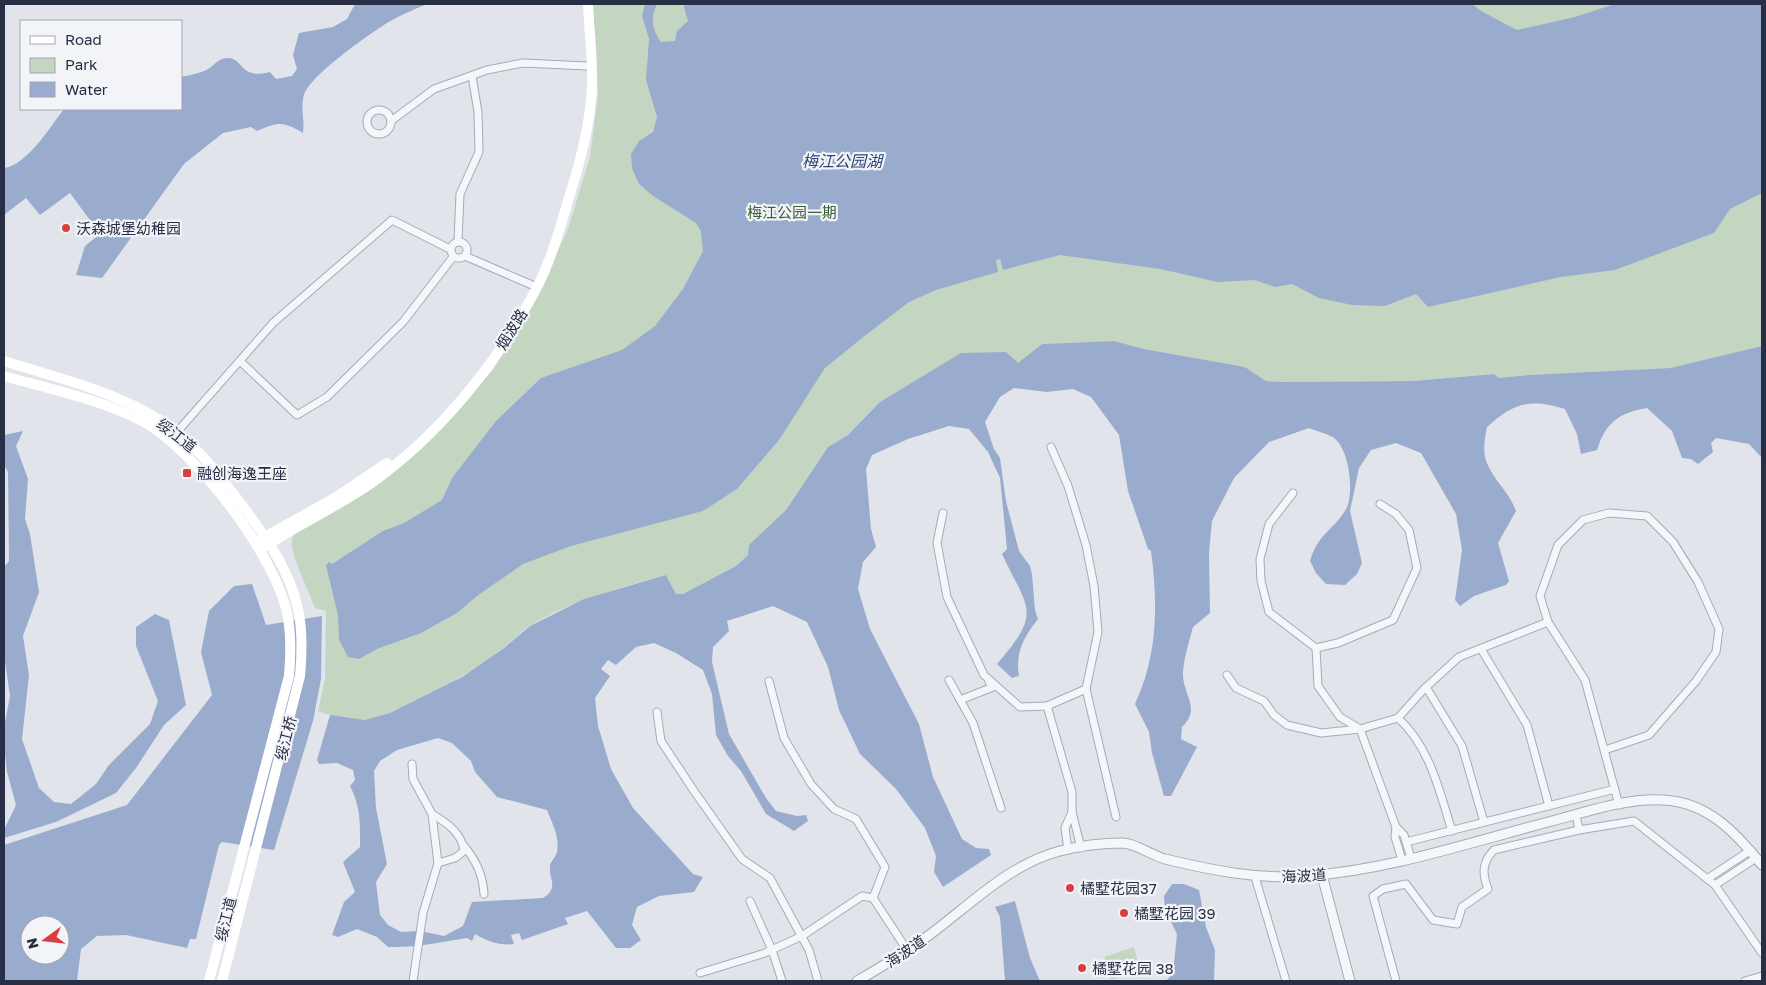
<svg xmlns="http://www.w3.org/2000/svg" width="1766" height="985" font-family="'Golos Text','Noto Sans SC',sans-serif">
  <rect width="100%" height="100%" fill="#e2e4eb"/>
  <g fill="#c4d6c2">
    <path d="M593 4H1762V346L1670 368 1528 375 1499 378 1493 374 1413 381 1282 382 1266 381 1245 367 1144 349 1114 341 1042 344 1018 364 859 425 848 435 828 447 786 510 748 555 736 566 683 594H676L666 575C620 588 572 600 531 625 521 631 513 641 504 647 474 671 404 713 366 720 352 722 331 716 318 711L325 679 326 611 315 608C310 593 290 554 292 541 292 535 298 532 302 529L426 444 493 370 533 303 568 229 590 157 598 95Z"/>
    <path d="M1134 947 1140 970 1111 980 1104 957Z"/>
  </g>
  <g fill="#9aacce" fill-rule="evenodd">
    <path d="M355 4H427C415 9 403 14 392 20 372 32 311 74 304 95 300 108 305 120 303 133 282 121 279 122 257 131L251 127 223 133 184 164 102 278 76 275 85 246 100 234 70 193 40 215 26 198 4 215V168C26 166 51 126 64 109H181V77C190 75 201 73 208 69 215 65 218 58 228 58 243 58 240 80 270 72L276 79 292 76 297 69 293 55 299 33 333 27 347 19Z"/>
    <path d="M645 4H657C650 18 652 29 661 42L675 41 677 31 688 21 684 7 685 4H1472L1481 11 1517 30 1575 17 1615 4H1762V193L1730 209 1714 233 1615 270 1561 277 1428 307 1416 294 1385 306 1352 305 1319 298 1292 284 1275 287 1255 280 1218 282 1160 269 1060 255 1003 270 1000 259 996 260 998 272 936 290 909 302 862 338 825 368 779 440 737 489 703 511 571 546 523 564 477 596 457 613 421 633 377 649 359 659 348 657 339 640 338 615 326 565 329 562 332 564 383 531 404 523 442 500 452 478 496 421 541 378 622 350 655 326 683 289 703 251 701 231 696 223 653 196 639 184 632 168 631 154 639 141 653 132 657 117 646 80 649 39 642 16Z"/>
    <path d="M1114 341 1144 349 1245 367 1266 381 1282 382 1413 381 1494 374 1499 378 1528 375 1670 368 1762 346V458L1749 444 1716 438 1711 443 1713 452 1698 464 1691 459 1682 458 1672 431 1647 408C1619 413 1606 422 1597 450L1581 454 1577 434 1565 409C1530 398 1513 403 1487 427 1485 438 1482 452 1487 463 1494 481 1510 493 1516 511L1498 543 1509 581 1506 585 1474 596 1460 606 1455 600 1462 550 1456 514 1421 453 1396 443 1371 450 1359 468 1350 511 1362 563 1357 574 1345 585 1326 584 1316 573 1310 561C1318 534 1332 531 1345 511 1355 496 1350 450 1334 438 1328 434 1317 431 1309 428L1269 442 1234 478 1212 521 1209 553 1210 613 1193 627C1189 642 1184 657 1183 673 1182 694 1202 708 1182 727L1181 739 1197 747 1171 796H1164L1152 753 1149 732 1135 704C1158 655 1158 604 1151 551L1148 549 1128 491 1119 435 1091 397 1073 389 1047 392 1014 388 1000 397 985 422 994 449 1000 458 1006 501 1019 551 1030 566 1032 574 1035 610 1038 619C1024 637 1015 652 1019 676L1012 678 997 664C1043 611 1028 610 1002 554L1007 549 1000 478 988 452 969 429 949 426 908 439 872 455 866 469 871 529 876 547 863 562 858 589 870 629 919 724 933 777 962 839 976 848 989 849 991 855 943 887 934 872 936 856 925 828 896 789 860 754 839 710 828 667 807 622 773 606 727 621 729 631 713 647 712 662 729 734 766 798 776 811 797 816 806 815 808 821 794 831 766 814 741 771 728 756 716 735 712 694 703 670 676 653 654 643 636 647 616 665 608 660 601 669 610 676 595 698 598 726 611 769 633 808 693 874 703 877 694 892 659 896 637 907 632 925 641 940 630 948H616L587 911 565 918 568 924 522 940 519 933 511 935 514 944C500 946 487 941 475 934L472 941 467 938C440 942 416 948 388 947L377 937 357 929 338 937 332 935 344 902 355 892 343 862 360 847C360 823 361 808 350 786L355 780 353 770 337 763 319 764 317 760 330 715 365 720 390 713 462 677 504 648 530 626 584 599 666 575 676 594H683L736 566 748 555 749 545 786 510 828 447 848 435 880 402 961 353 1006 352 1018 363 1042 344ZM438 738 452 743 471 761 475 772 497 797 547 810C552 823 560 837 557 852 556 857 550 862 550 866 548 877 560 888 543 898L472 902 463 926 444 936 420 931 401 932 388 925 380 915 376 882 387 864 376 808 374 771 380 761 397 750Z"/>
    <path d="M23 431 16 446 28 479 25 519 30 534 39 592 23 636 29 675 22 739 39 788 54 802 71 804 96 784 109 765 150 724 158 701 136 646V627L155 614 169 620 186 705 164 725 136 768 116 793 56 822 4 838V830L16 805 7 772 4 745V728L10 696 4 655V567L9 561 8 472 4 465V435Z"/>
    <path d="M252 584 266 625 322 616 321 679 313 721 274 850 222 842 219 845 196 939H190L187 948 126 935 97 936 81 949 77 981H4V845L127 805 212 695 201 652 209 611 234 586ZM30 925H60V955H30Z"/>
    <path d="M1172 884H1184L1199 890 1206 927 1215 950 1214 981H1166L1173 973 1177 934 1165 910 1164 896Z"/>
    <path d="M1015 901 1030 958 1040 981H1005L1000 917 995 907Z"/>
  </g>
  <g fill="none" stroke-linecap="round" stroke-linejoin="round">
    <defs>
      <g id="minor">
        <circle cx="379" cy="122" r="12"/>
        <path d="M391 121 434 89 487 70 523 63 587 66"/>
        <circle cx="459" cy="250" r="8"/>
        <path d="M458 242 460 194 479 152 478 112 472 76"/>
        <path d="M465 256 532 285"/>
        <path d="M240 361 297 415 327 397 403 322 453 257"/>
        <path d="M177 432 273 323 392 220 450 249"/>
        <path d="M1293 493 1269 524 1260 559 1261 581 1269 612 1316 648 1338 643 1393 620 1417 568 1409 530 1396 514 1380 504"/>
        <path d="M943 513 937 543 947 597 984 675 1020 707 1047 706 1072 792V812L1065 828 1068 850"/>
        <path d="M1316 648 1318 686 1340 717 1360 729"/>
        <path d="M1481 649 1527 725 1549 806"/>
        <path d="M1227 675 1236 688 1264 701 1274 715 1287 725 1321 733 1360 729"/>
        <path d="M949 680 973 723 1001 808"/>
        <path d="M769 681 784 738 811 784 834 809 856 819 885 867 873 898 907 950"/>
        <path d="M1426 687 1462 746 1484 822"/>
        <path d="M1086 689 1116 817"/>
        <path d="M960 700 993 687 989 682"/>
        <path d="M1047 706 1086 689 1098 632 1094 586 1086 545 1068 486 1051 447"/>
        <path d="M657 712 661 741 694 791 742 859 770 878 809 950 818 981"/>
        <path d="M1398 718C1430 747 1439 790 1452 831"/>
        <path d="M1605 750 1649 735 1696 681 1716 652 1719 629 1698 582 1673 542 1647 516 1609 513 1583 520 1558 545 1540 596 1548 622 1585 680 1619 805"/>
        <path d="M412 764 413 779 432 814 438 863 423 913 413 981"/>
        <path d="M1072 812 1081 848"/>
        <path d="M432 814C447 823 462 833 464 851L455 858 438 863"/>
        <path d="M1576 815 1579 830 1634 821 1715 885 1756 858"/>
        <path d="M1396 827 1404 835 1411 858"/>
        <path d="M1406 842 1615 789"/>
        <path d="M464 846C476 860 483 875 484 894"/>
        <path d="M1402 860 1395 837 1396 827 1360 729 1398 718 1423 690 1459 657 1548 622"/>
        <path d="M1255 877 1286 981"/>
        <path d="M1707 879 1751 850"/>
        <path d="M1715 885 1762 953"/>
        <path d="M750 901 772 950 782 981"/>
        <path d="M700 973 765 953 802 936 862 896 873 898"/>
        <path d="M1396 981 1373 896 1383 889 1406 884 1433 920 1457 924 1462 907 1488 889C1482 874 1482 862 1494 850L1579 830"/>
        <path d="M1745 981 1762 976"/>
      </g>
      <g id="tertiary">
        <path d="M1322 875 1350 981"/>
        <path d="M857 981C883 966 908 951 932 933 972 903 1010 864 1060 851 1079 846 1103 843 1123 843 1137 844 1151 855 1165 859 1211 870 1259 880 1306 876 1390 870 1471 842 1552 821 1586 812 1626 798 1663 800 1708 802 1736 833 1762 865"/>
      </g>
    </defs>
    <use href="#minor" stroke="#a6aab6" stroke-width="9"/>
    <use href="#tertiary" stroke="#a6aab6" stroke-width="11"/>
    <use href="#minor" stroke="#f5f6f9" stroke-width="7"/>
    <use href="#tertiary" stroke="#f5f6f9" stroke-width="9"/>
    <g stroke="#fff" stroke-width="10">
      <path d="M4 361C51 376 102 388 146 412 190 435 218 473 247 512 269 542 290 572 298 609 303 631 302 654 300 676L222 981"/>
      <path d="M4 376C49 389 103 400 144 422 196 452 268 547 285 605 292 628 291 653 289 676L209 981"/>
      <path d="M261 539 338 496 387 463"/>
      <path d="M266 546C305 520 348 502 385 473 445 427 499 360 534 293 551 262 560 228 570 194 581 160 590 123 592 87 593 59 589 31 588 4"/>
    </g>
  </g>
  <g fill="#da3e3f" stroke="#f2f4f8" stroke-width="2">
    <circle cx="66" cy="228" r="5"/>
    <rect x="182" y="468" width="10" height="10" rx="2.5"/>
    <circle cx="1070" cy="888" r="5"/>
    <circle cx="1124" cy="913" r="5"/>
    <circle cx="1082" cy="968" r="5"/>
  </g>
  <g text-anchor="middle" dominant-baseline="central" stroke-width="4.5" stroke-linejoin="round" paint-order="stroke">
    <g font-size="15" fill="#376234" stroke="#f2f4f8">
      <text x="792" y="212">梅江公园一期</text>
    </g>
    <g font-size="15" fill="#282f45" stroke="#f2f4f8" text-anchor="start">
      <text x="76" y="228">沃森城堡幼稚园</text>
      <text x="197" y="473">融创海逸王座</text>
      <text x="1080" y="888">橘墅花园37</text>
      <text x="1134" y="913">橘墅花园 39</text>
      <text x="1092" y="968">橘墅花园 38</text>
    </g>
    <g font-size="15" fill="#282f45" stroke="#f2f4f8">
      <text transform="translate(511 329) rotate(-58)">烟波路</text>
      <text transform="translate(177 435) rotate(38)">绥江道</text>
      <text transform="translate(285 738) rotate(-76)">绥江桥</text>
      <text transform="translate(1304 875) rotate(-3)">海波道</text>
      <text transform="translate(225 919) rotate(-76)">绥江道</text>
      <text transform="translate(905 951) rotate(-34)">海波道</text>
    </g>
    <g font-size="16" font-style="italic" fill="#2f467d" stroke="#f2f4f8">
      <text x="842" y="161">梅江公园湖</text>
    </g>
  </g>
  <rect width="1766" height="985" fill="none" stroke="#282f45" stroke-width="10"/>
  <rect x="20" y="20" width="162" height="90" fill="#f2f4f8" stroke="#a1a5b0"/>
  <rect x="30" y="36" width="25" height="8" fill="#ffffff" stroke="#a1a5b0"/>
  <text x="65" y="45" font-size="15" fill="#282f45">Road</text>
  <rect x="30" y="58" width="25" height="15" fill="#c4d6c2" stroke="#a1a5b0"/>
  <text x="65" y="70" font-size="15" fill="#282f45">Park</text>
  <rect x="30" y="82" width="25" height="15" fill="#9aacce" stroke="#a1a5b0"/>
  <text x="65" y="95" font-size="15" fill="#282f45">Water</text>
  <g transform="translate(45 940) rotate(255)"><circle r="24" fill="#f2f4f8" stroke="#a1a5b0"/>
  <path d="M0-4L9 19L0 12L-9 19Z" fill="#da3e3f"/>
  <text y="-8" font-size="14" font-weight="bold" text-anchor="middle" fill="#282f45">N</text>
  </g>
</svg>
